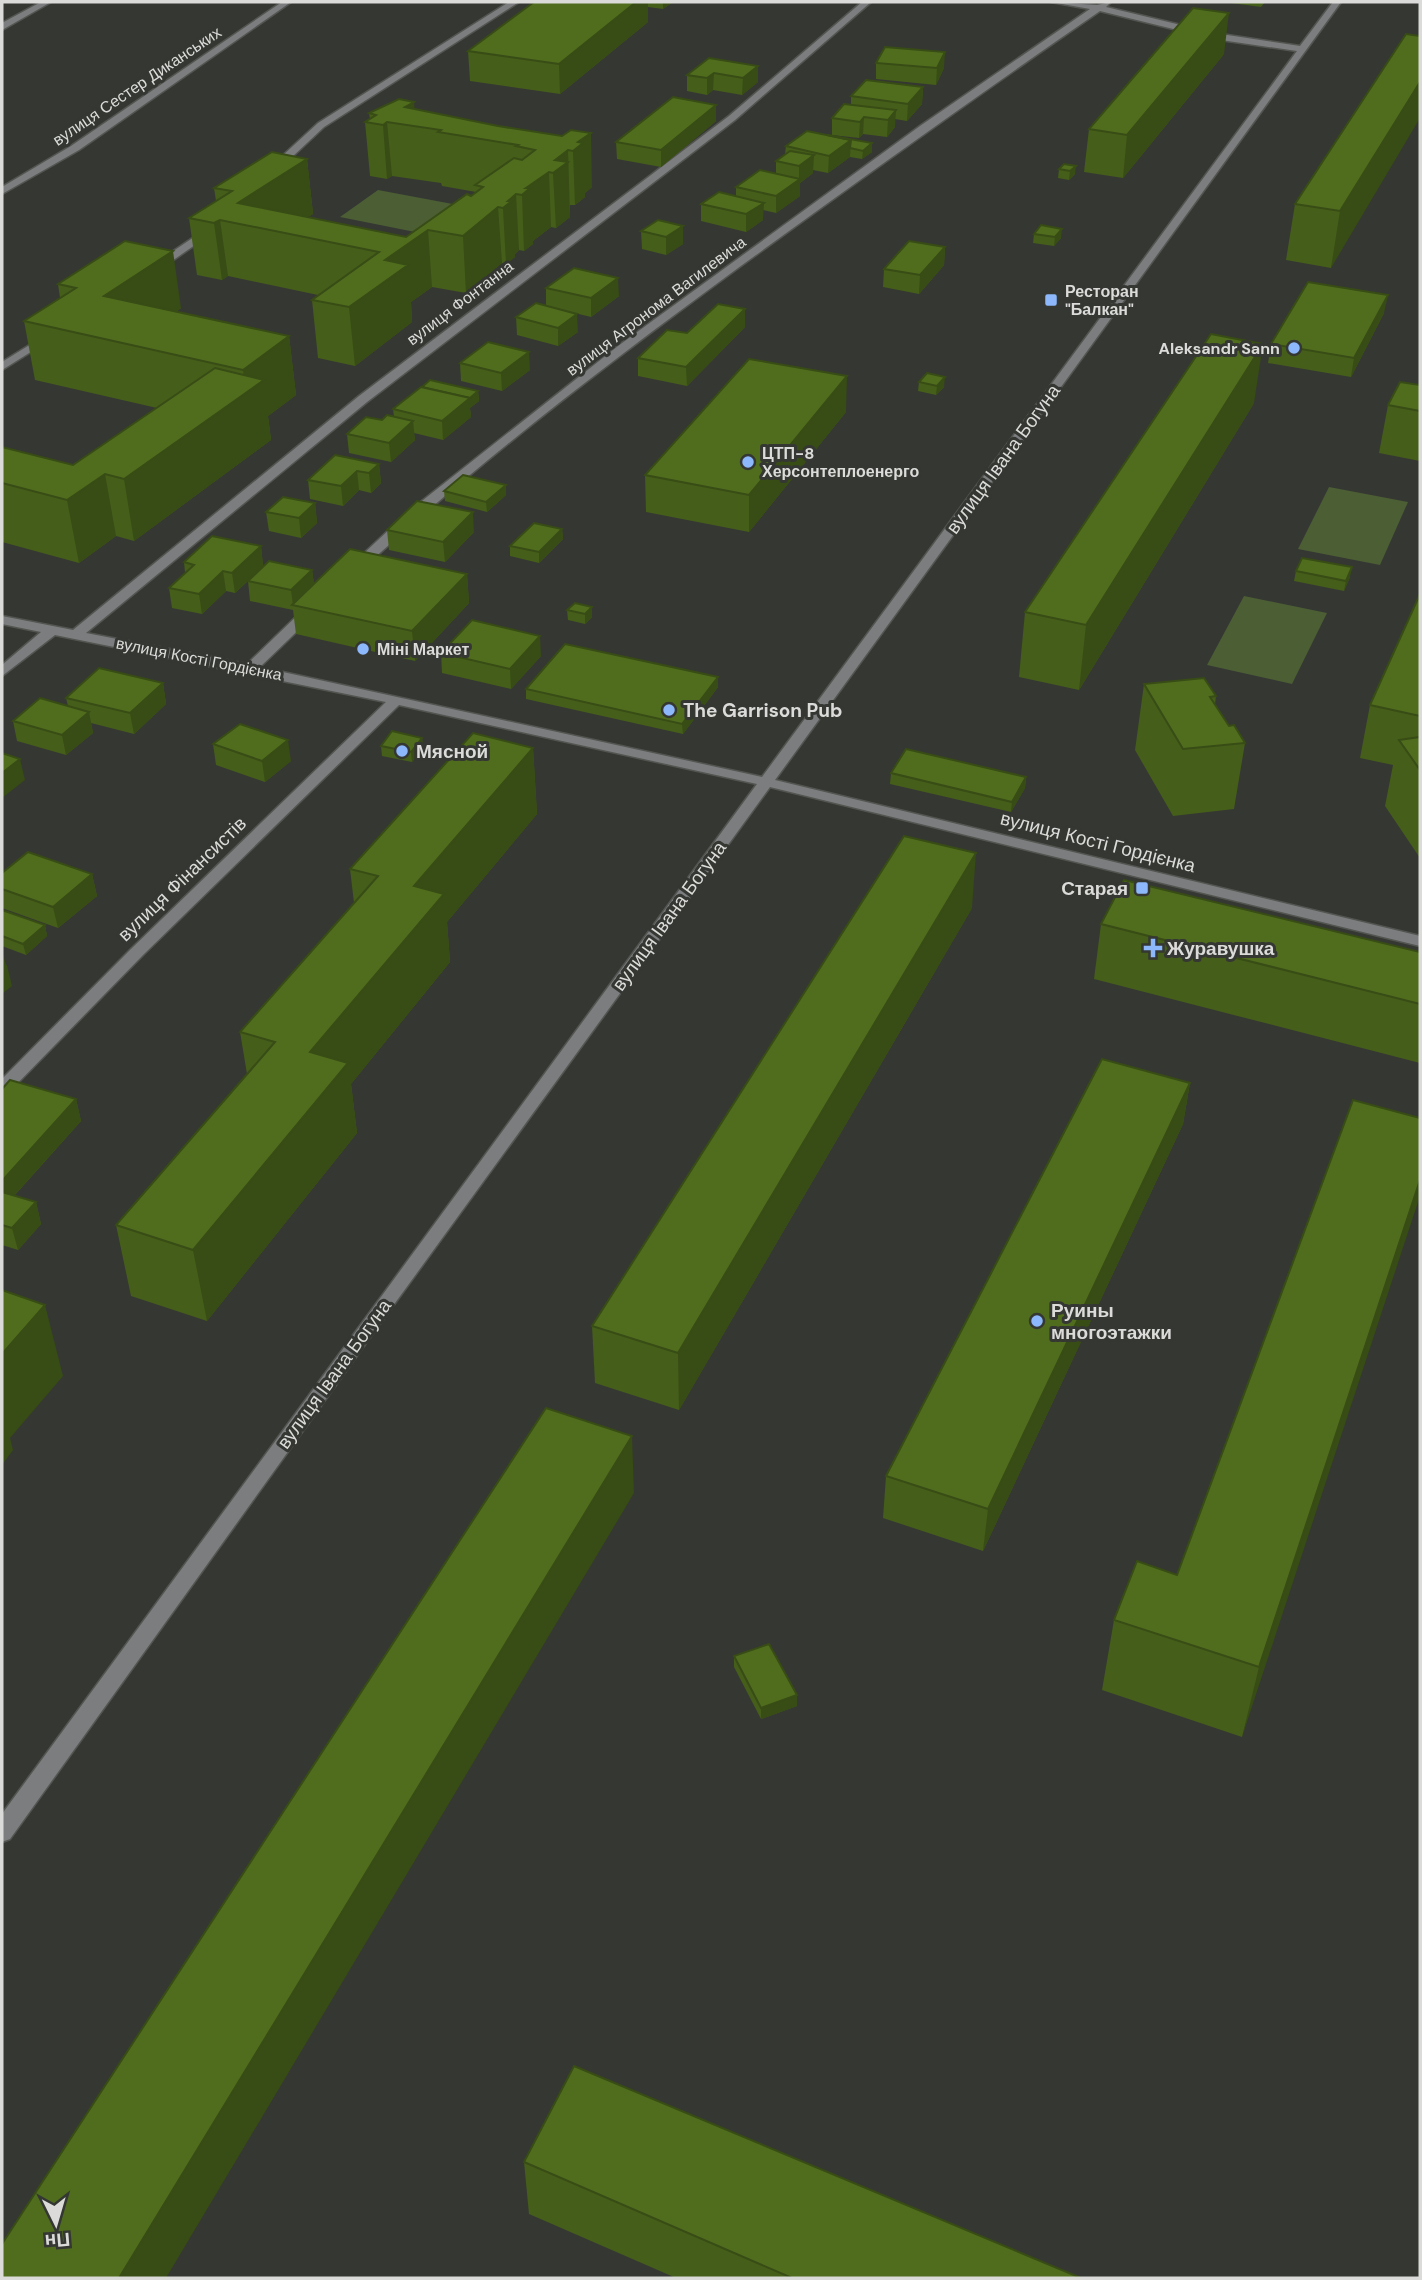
<svg xmlns="http://www.w3.org/2000/svg" width="1422" height="2280" viewBox="0 0 1422 2280" font-family="'DM Sans',sans-serif">
  <style>
    .green { fill: #4c5e34 }
    .lines { fill: none; stroke-linecap: round; stroke-linejoin: round }
    .minor-casing { stroke: #535551; stroke-width: 3 }
    .minor { fill: #7c7d7f; fill-rule: evenodd }
    .wall { fill: #455e1a }
    .shaded-wall { fill: #384c15 }
    .building { fill: #506d1e; stroke: #384c15; stroke-width: 2 }
    .poi-dot { fill: #8db9fc; stroke: #353733; stroke-width: 2.5 }
    .labels { text-anchor: middle; dominant-baseline: central; stroke-width: 6; stroke-linejoin: round; paint-order: stroke }
    .far-street-label { font-size: 16px; fill: #dbdcd9; stroke: #353733 }
    .far-poi-label { font-size: 16px; font-weight: bold; fill: #dbdcd9; stroke: #353733; text-anchor: start }
    .street-label { font-size: 19px; fill: #dbdcd9; stroke: #353733 }
    .poi-label { font-size: 19px; font-weight: bold; fill: #dbdcd9; stroke: #353733; text-anchor: start }
  </style>
  <rect width="100%" height="100%" fill="#353733"/>
  <g class="green">
    <polygon points="378,190 458,205 420,233 340,217"/>
    <polygon points="1329,487 1408,502 1380,565 1298,549"/>
    <polygon points="1244,596 1327,613 1292,684 1207,665"/>
  </g>
  <g class="lines">
    <defs>
      <g id="minor">
        <polygon points="41,2 51,2 2,30 2,23"/>
        <polygon points="282,2 291,2 79,150 2,194 2,187 71,146"/>
        <polygon points="509,2 519,2 324,127 291,158 298,172 294,176 286,176 288,171 281,157 318,123"/>
        <path d="M862,2H871L735,120L367,402L86,633L247,664L305,608L310,607L317,611L315,614L260,667L762,777L1297,51L1214,39L1100,11C978,95 858,181 738,268C607,364 477,463 358,573L353,574L346,570L408,512L618,346L920,126L1090,9L1051,2L1097,5L1111,2L1106,7L1214,33L1300,46L1333,2H1341L775,780L1420,936V946L770,787L366,1343L10,1839L2,1842V1814L757,784L399,705L143,955L8,1093L2,1095V1079L131,949L386,702L55,635L2,676V665L41,632L2,624V616L73,630L359,396L729,116Z"/>
        <polygon points="206,229 215,231 159,270 151,270 151,266"/>
        <polygon points="49,333 55,336 53,338 2,370 2,362"/>
      </g>
    </defs>
    <use href="#minor" class="minor-casing"/>
    <use href="#minor" class="minor"/>
  </g>
  <g class="wall">
    <polygon points="534,2 673,2 663,9 648,7 648,22 560,94 470,81 468,51"/>
    <polygon points="1224,2 1265,2 1261,7"/>
    <polygon points="1406,34 1331,268 1286,260 1295,204"/>
    <polygon points="1224,54 1123,178 1084,172 1089,129"/>
    <polygon points="709,58 758,82 742,95 713,90 707,95 687,91 687,75"/>
    <polygon points="876,63 944,68 936,85 876,79"/>
    <polygon points="923,87 922,104 907,121 895,119 895,127 887,137 863,134 859,138 832,135 832,118 851,105 851,96"/>
    <polygon points="414,102 414,109 498,126 562,136 571,130 592,187 585,193 585,197 575,205 570,205 570,217 556,228 551,227 533,241 533,244 524,251 519,250 515,254 515,257 506,264 502,263 466,293 432,287 411,302 412,322 355,366 318,358 312,300 318,295 228,276 222,280 197,275 189,218 216,201 214,188 307,159 313,214 308,217 406,237 476,192 442,186 441,183 392,176 387,179 370,176 365,122 370,119 369,113"/>
    <polygon points="716,105 716,121 661,167 617,159 616,142"/>
    <polygon points="872,143 872,152 862,159 850,157 828,173 813,170 813,173 800,183 800,196 776,213 763,210 763,220 746,232 701,221 701,204 736,196 736,187 776,173 776,161 785,154 786,146"/>
    <polygon points="1064,164 1075,174 1069,180 1058,178 1059,169"/>
    <polygon points="683,226 683,244 666,255 642,249 641,231"/>
    <polygon points="1034,234 1061,238 1054,246 1033,243"/>
    <polygon points="945,247 944,265 919,294 883,287 884,269"/>
    <polygon points="58,284 181,308 176,312 289,336 296,395 268,416 271,440 134,541 116,536 79,563 2,542 2,447 73,465 157,408 35,380 24,321 60,298"/>
    <polygon points="546,288 619,296 591,317 546,306"/>
    <polygon points="1384,313 1351,377 1268,363 1271,344"/>
    <polygon points="516,317 578,332 558,346 517,335"/>
    <polygon points="745,327 687,386 638,376 638,358 687,333"/>
    <polygon points="460,363 530,370 502,391 461,381"/>
    <polygon points="919,382 944,387 936,395 918,391"/>
    <polygon points="1420,385 1420,461 1379,453 1388,405"/>
    <polygon points="478,391 479,401 470,408 471,417 443,440 414,433 415,440 391,462 349,453 347,434 382,420 394,417 393,409"/>
    <polygon points="1254,403 1079,690 1019,677 1025,612"/>
    <polygon points="846,412 749,532 646,512 645,475"/>
    <polygon points="379,464 381,483 371,493 359,490 343,506 310,499 308,480"/>
    <polygon points="506,485 506,495 487,512 445,501 444,491"/>
    <polygon points="315,503 317,523 301,538 269,531 266,512"/>
    <polygon points="562,529 563,539 539,563 510,556 510,546"/>
    <polygon points="387,530 474,532 445,562 389,550"/>
    <polygon points="261,546 263,566 312,570 314,584 467,574 469,603 415,661 296,634 293,610 250,601 248,581 235,593 226,591 202,614 172,608 169,588 185,573 184,562"/>
    <polygon points="1296,571 1350,577 1344,591 1294,581"/>
    <polygon points="1420,594 1420,858 1385,806 1393,765 1360,758 1370,705"/>
    <polygon points="592,607 592,617 585,624 568,620 567,610"/>
    <polygon points="441,653 541,656 511,689 442,673"/>
    <polygon points="163,683 166,704 134,734 91,723 93,733 66,755 17,741 13,721 68,706 66,698"/>
    <polygon points="1144,684 1216,696 1215,704 1229,726 1245,743 1234,809 1173,816 1135,750"/>
    <polygon points="718,687 683,734 526,699 526,689"/>
    <polygon points="422,738 423,748 412,762 382,756 381,746"/>
    <polygon points="213,744 291,761 265,782 216,765"/>
    <polygon points="533,748 537,814 447,922 450,962 351,1084 357,1133 207,1321 131,1296 116,1225 247,1074 240,1032 354,903 350,869"/>
    <polygon points="891,773 1026,777 1025,788 1011,812 890,784"/>
    <polygon points="2,873 92,874 97,896 58,928 2,908"/>
    <polygon points="972,908 679,1410 595,1383 592,1326"/>
    <polygon points="2,910 45,925 47,936 26,955 2,946"/>
    <polygon points="1101,924 1420,952 1420,1063 1094,979"/>
    <polygon points="1190,1083 1183,1124 983,1551 883,1518 886,1476"/>
    <polygon points="2,1089 76,1099 81,1121 14,1196 36,1202 41,1224 18,1250 2,1245"/>
    <polygon points="1420,1118 1242,1737 1102,1690 1114,1620 1177,1575"/>
    <polygon points="734,1656 797,1706 761,1719 734,1667"/>
    <polygon points="524,2162 1081,2278 676,2278 529,2214"/>
  </g>
  <g class="shaded-wall">
    <polygon points="636,2 648,2 648,22 560,94 559,64"/>
    <polygon points="663,2 673,2 663,9"/>
    <polygon points="1229,13 1224,54 1123,178 1127,135"/>
    <polygon points="945,52 944,68 936,85 937,68"/>
    <polygon points="758,66 758,82 742,95 743,78"/>
    <polygon points="714,73 713,90 707,95 707,78"/>
    <polygon points="1420,82 1420,118 1331,268 1340,211"/>
    <polygon points="923,87 922,104 907,121 908,104"/>
    <polygon points="414,102 416,126 405,107"/>
    <polygon points="716,105 716,121 661,167 661,150"/>
    <polygon points="896,110 895,127 887,137 888,120"/>
    <polygon points="864,117 863,134 859,138 860,122"/>
    <polygon points="387,122 392,176 387,179 383,125"/>
    <polygon points="591,133 592,187 585,193 585,197 575,205 573,151 578,142"/>
    <polygon points="851,140 850,157 828,173 829,156"/>
    <polygon points="872,143 872,152 862,159 863,151"/>
    <polygon points="568,150 570,217 556,228 553,173 555,160"/>
    <polygon points="814,155 813,173 800,183 800,196 776,213 776,196 799,179 799,166"/>
    <polygon points="307,159 313,214 284,233 238,203"/>
    <polygon points="1076,166 1075,174 1069,180 1070,171"/>
    <polygon points="549,172 551,227 533,241 533,244 524,251 522,195 526,188"/>
    <polygon points="516,194 519,250 515,254 515,257 506,264 503,208 508,201"/>
    <polygon points="764,203 763,220 746,232 746,214"/>
    <polygon points="498,207 502,263 466,293 463,236"/>
    <polygon points="220,220 228,276 222,280 214,223"/>
    <polygon points="683,226 683,244 666,255 666,237"/>
    <polygon points="1062,229 1061,238 1054,246 1055,237"/>
    <polygon points="428,230 432,287 411,302 412,322 355,366 349,307 385,260"/>
    <polygon points="945,247 944,265 919,294 920,275"/>
    <polygon points="173,251 181,308 129,344 104,296"/>
    <polygon points="618,278 619,296 591,317 591,298"/>
    <polygon points="1388,295 1384,313 1351,377 1354,358"/>
    <polygon points="745,309 745,327 687,386 686,367"/>
    <polygon points="577,314 578,332 558,346 558,328"/>
    <polygon points="289,336 296,395 268,416 271,440 134,541 124,479 246,392 243,370"/>
    <polygon points="1263,344 1254,403 1079,690 1086,625"/>
    <polygon points="529,352 530,370 502,391 501,373"/>
    <polygon points="847,376 846,412 749,532 749,495"/>
    <polygon points="945,377 944,387 936,395 937,386"/>
    <polygon points="478,391 479,401 470,408 471,417 443,440 442,421"/>
    <polygon points="413,421 415,440 391,462 389,443"/>
    <polygon points="379,464 381,483 371,493 369,473"/>
    <polygon points="357,471 359,490 343,506 341,486"/>
    <polygon points="105,474 116,536 79,563 67,500"/>
    <polygon points="506,485 506,495 487,512 486,502"/>
    <polygon points="315,503 317,523 301,538 299,518"/>
    <polygon points="473,512 474,532 445,562 443,542"/>
    <polygon points="562,529 563,539 539,563 539,552"/>
    <polygon points="261,546 263,566 235,593 232,573"/>
    <polygon points="1352,567 1350,577 1344,591 1346,581"/>
    <polygon points="312,570 315,590 293,605 291,590"/>
    <polygon points="223,571 226,591 202,614 199,594"/>
    <polygon points="467,574 469,603 415,661 412,631"/>
    <polygon points="592,607 592,617 585,624 585,614"/>
    <polygon points="540,636 541,656 511,689 510,669"/>
    <polygon points="718,677 718,687 683,734 682,724"/>
    <polygon points="163,683 166,704 134,734 130,713"/>
    <polygon points="89,712 93,733 66,755 62,735"/>
    <polygon points="422,738 423,748 412,762 411,752"/>
    <polygon points="288,740 291,761 265,782 262,761"/>
    <polygon points="533,748 537,814 447,922 450,962 351,1084 357,1133 207,1321 193,1250 310,1052 414,886"/>
    <polygon points="20,759 25,780 2,798 2,773"/>
    <polygon points="1026,777 1025,788 1011,812 1012,802"/>
    <polygon points="976,853 972,908 679,1410 678,1353"/>
    <polygon points="92,874 97,896 58,928 53,907"/>
    <polygon points="45,925 47,936 26,955 23,944"/>
    <polygon points="2,951 6,965 7,965 12,986 2,994"/>
    <polygon points="1190,1083 1183,1124 983,1551 988,1509"/>
    <polygon points="76,1099 81,1121 2,1209 2,1181"/>
    <polygon points="1420,1180 1420,1196 1242,1737 1259,1667"/>
    <polygon points="36,1202 41,1224 18,1250 12,1228"/>
    <polygon points="45,1305 63,1376 10,1438 13,1450 2,1465 2,1354"/>
    <polygon points="632,1436 634,1493 166,2278 119,2278"/>
    <polygon points="797,1695 797,1706 761,1719 761,1708"/>
  </g>
  <g class="building">
    <polygon points="534,2 636,2 559,64 468,51"/>
    <polygon points="1193,8 1229,13 1127,135 1089,129"/>
    <polygon points="1406,34 1420,36 1420,82 1340,211 1295,204"/>
    <polygon points="885,47 945,52 937,68 876,63"/>
    <polygon points="709,58 758,66 743,78 714,73 707,78 687,75"/>
    <polygon points="866,80 923,87 908,104 851,96"/>
    <polygon points="673,97 716,105 661,150 616,142"/>
    <polygon points="399,99 414,102 405,107 498,126 562,136 571,130 591,133 578,142 583,143 573,151 568,150 555,160 568,162 553,173 549,172 526,188 530,188 522,195 516,194 508,201 512,201 503,208 498,207 463,236 428,230 385,260 408,265 349,307 312,300 379,252 220,220 214,223 189,218 232,191 214,188 272,152 307,159 238,203 406,237 467,194 471,196 483,187 475,185 514,158 522,160 535,150 516,146 518,145 438,132 441,130 387,122 383,125 365,122 376,115 369,113"/>
    <polygon points="844,104 896,110 888,120 864,117 860,122 832,118"/>
    <polygon points="807,131 851,140 829,156 786,146"/>
    <polygon points="827,135 828,135 872,143 863,151 850,148 851,140"/>
    <polygon points="790,151 814,155 799,166 776,161"/>
    <polygon points="1064,164 1076,166 1070,171 1059,169"/>
    <polygon points="760,170 800,179 776,196 736,187"/>
    <polygon points="719,192 764,203 746,214 701,204"/>
    <polygon points="658,220 683,226 666,237 641,231"/>
    <polygon points="1041,225 1062,229 1055,237 1034,234"/>
    <polygon points="125,241 173,251 104,296 289,336 243,370 24,321 76,288 58,284"/>
    <polygon points="909,241 945,247 920,275 884,269"/>
    <polygon points="574,268 618,278 591,298 546,288"/>
    <polygon points="1308,282 1388,295 1354,358 1271,344"/>
    <polygon points="536,303 577,314 558,328 516,317"/>
    <polygon points="718,304 745,309 686,367 638,358 667,330 687,333"/>
    <polygon points="1211,334 1263,344 1086,625 1025,612"/>
    <polygon points="488,342 529,352 501,373 460,363"/>
    <polygon points="749,359 847,376 749,495 645,475"/>
    <polygon points="215,368 264,380 124,479 105,474 67,500 2,483 2,447 73,465"/>
    <polygon points="927,373 945,377 937,386 919,382"/>
    <polygon points="430,380 478,391 470,398 422,387"/>
    <polygon points="1400,382 1420,385 1420,411 1388,405"/>
    <polygon points="421,387 470,398 442,421 393,409"/>
    <polygon points="387,415 413,421 389,443 347,434 366,417 382,420"/>
    <polygon points="335,455 379,464 369,473 357,471 341,486 308,480"/>
    <polygon points="463,475 506,485 486,502 444,491"/>
    <polygon points="283,497 315,503 299,518 266,512"/>
    <polygon points="417,501 473,512 443,542 387,530"/>
    <polygon points="534,523 562,529 539,552 510,546"/>
    <polygon points="212,536 261,546 232,573 223,571 199,594 169,588 194,565 184,562"/>
    <polygon points="350,549 467,574 412,631 292,605"/>
    <polygon points="1302,558 1352,567 1346,581 1296,571"/>
    <polygon points="269,561 312,570 291,590 248,581"/>
    <polygon points="1420,594 1420,716 1370,705"/>
    <polygon points="575,603 592,607 585,614 567,610"/>
    <polygon points="472,620 540,636 510,669 441,653"/>
    <polygon points="565,644 718,677 682,724 526,689"/>
    <polygon points="99,668 163,683 130,713 66,698"/>
    <polygon points="1204,678 1216,696 1210,697 1229,726 1234,725 1245,743 1183,749 1144,684"/>
    <polygon points="40,698 89,712 62,735 13,721"/>
    <polygon points="240,724 288,740 262,761 213,744"/>
    <polygon points="392,731 422,738 411,752 381,746"/>
    <polygon points="473,733 533,748 414,886 444,894 310,1052 348,1063 193,1250 116,1225 275,1042 240,1032 378,876 350,869"/>
    <polygon points="1420,737 1420,770 1399,740"/>
    <polygon points="906,749 1026,777 1012,802 891,773"/>
    <polygon points="2,753 20,759 2,773"/>
    <polygon points="904,836 976,853 678,1353 592,1326"/>
    <polygon points="28,852 92,874 53,907 2,889 2,873"/>
    <polygon points="1124,880 1420,952 1420,1004 1101,924"/>
    <polygon points="2,910 45,925 23,944 2,936"/>
    <polygon points="1102,1059 1190,1083 988,1509 886,1476"/>
    <polygon points="10,1080 76,1099 2,1181 2,1089"/>
    <polygon points="1353,1100 1420,1118 1420,1180 1259,1667 1114,1620 1137,1561 1177,1575"/>
    <polygon points="2,1192 36,1202 12,1228 2,1225"/>
    <polygon points="2,1290 45,1305 2,1354"/>
    <polygon points="546,1408 632,1436 119,2278 2,2278 2,2244"/>
    <polygon points="769,1644 797,1695 761,1708 734,1656"/>
    <polygon points="574,2066 1081,2278 792,2278 524,2162"/>
  </g>
  <g class="poi-dot">
    <rect x="1044" y="293" width="14" height="14" rx="3.5"/>
    <circle cx="1294" cy="348" r="7"/>
    <circle cx="748" cy="462" r="7"/>
    <circle cx="363" cy="649" r="7"/>
    <circle cx="669" cy="710" r="7"/>
    <circle cx="402" cy="751" r="7"/>
    <rect x="1135" y="881" width="14" height="14" rx="3.5"/>
    <path d="M1149.5 937.5h7v7h7v7h-7v7h-7v-7h-7v-7h7z"/>
    <circle cx="1037" cy="1321" r="7"/>
  </g>
  <g class="labels">
    <g class="far-street-label">
      <text transform="translate(137 86) rotate(-34)">вулиця Сестер Диканських</text>
      <text transform="translate(460 303) rotate(-37)">вулиця Фонтанна</text>
      <text transform="translate(656 306) rotate(-37)">вулиця Агронома Вагилевича</text>
      <text transform="translate(199 659) rotate(11)">вулиця Кості Гордієнка</text>
    </g>
    <g class="far-poi-label">
      <text x="1065" y="291">Ресторан<tspan x="1065" dy="18">"Балкан"</tspan></text>
      <text x="1280" y="348" text-anchor="end">Aleksandr Sann</text>
      <text x="762" y="453">ЦТП-8<tspan x="762" dy="18">Херсонтеплоенерго</tspan></text>
      <text x="377" y="649">Міні Маркет</text>
    </g>
    <g class="street-label">
      <text transform="translate(1003 459) rotate(-54)">вулиця Івана Богуна</text>
      <text transform="translate(1098 842) rotate(14)">вулиця Кості Гордієнка</text>
      <text transform="translate(182 879) rotate(-44)">вулиця Фінансистів</text>
      <text transform="translate(669 916) rotate(-54)">вулиця Івана Богуна</text>
      <text transform="translate(334 1374) rotate(-54)">вулиця Івана Богуна</text>
    </g>
    <g class="poi-label">
      <text x="683" y="710">The Garrison Pub</text>
      <text x="416" y="751">Мясной</text>
      <text x="1128" y="888" text-anchor="end">Старая</text>
      <text x="1167" y="948">Журавушка</text>
      <text x="1051" y="1310">Руины<tspan x="1051" dy="22">многоэтажки</tspan></text>
    </g>
  </g>
  <rect width="1422" height="2280" fill="none" stroke="#dbdcd9" stroke-width="7"/>
  <g transform="translate(56 2224) rotate(175)" stroke="#353733" stroke-width="5" paint-order="stroke">
  <path d="M0-5L12 26L0 18L-12 26Z" fill="#dbdcd9"/>
  <text y="-10" font-size="19" font-weight="bold" text-anchor="middle" fill="#dbdcd9">Пн</text>
  </g>
</svg>
